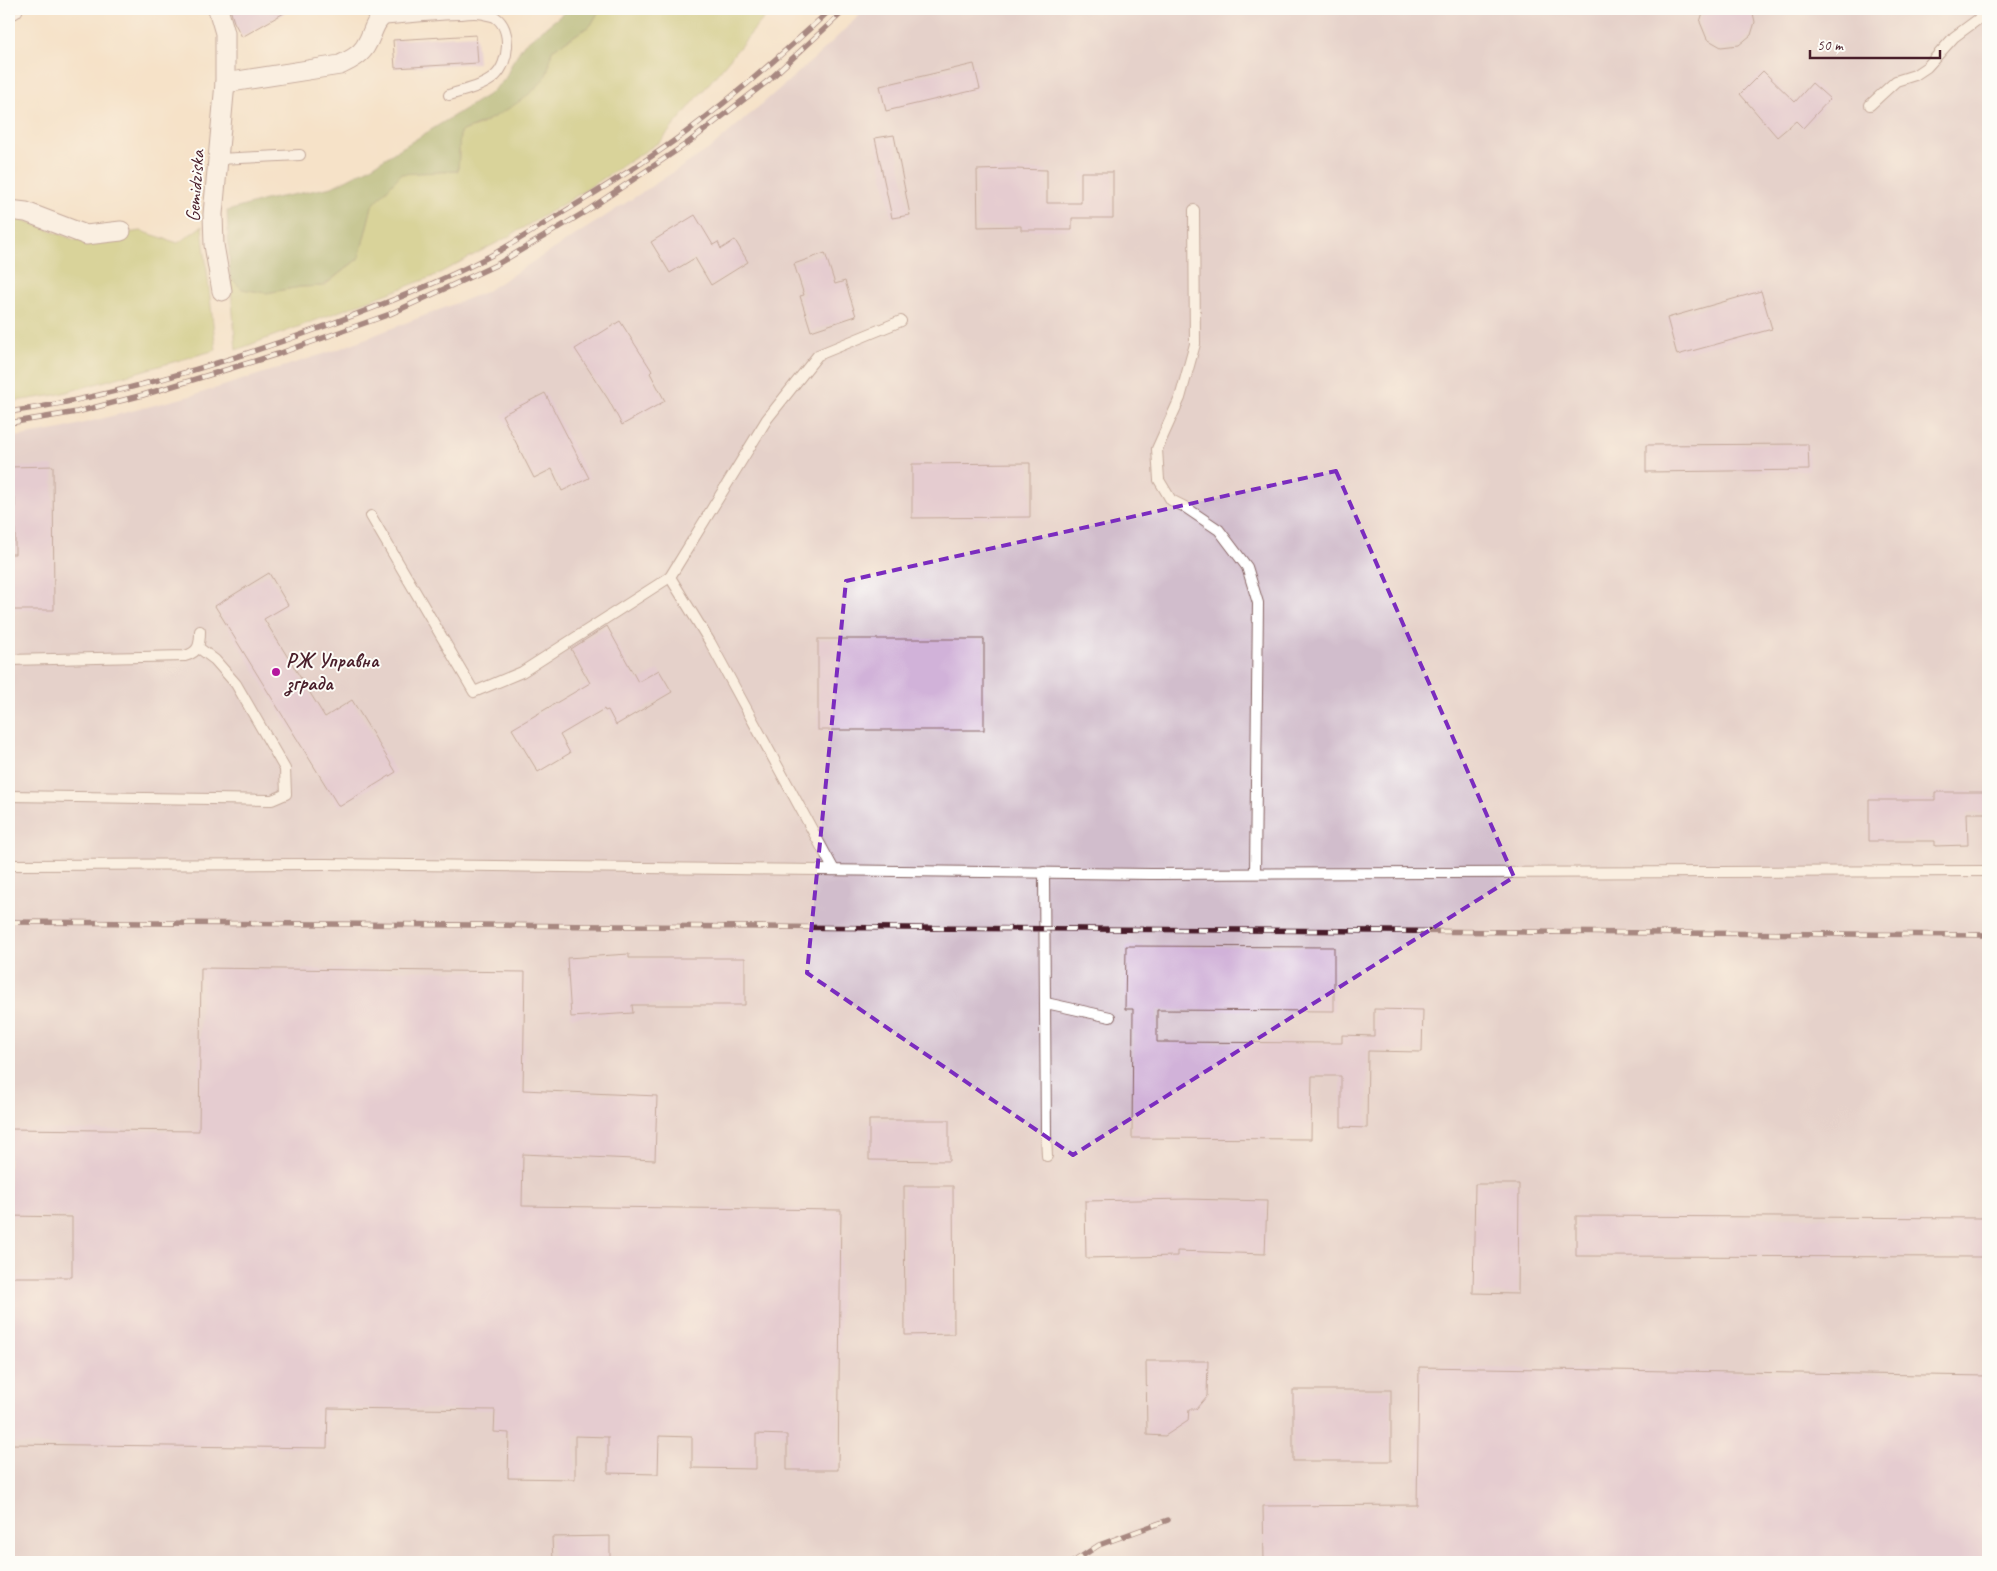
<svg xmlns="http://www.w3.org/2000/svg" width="1997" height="1571" viewBox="0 0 1997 1571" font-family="Caveat,sans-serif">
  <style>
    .industrial { fill: #d1bdcc }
    .green { fill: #b5c163; stroke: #807047 }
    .forest { fill: #90a759; stroke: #6d6342 }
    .building { fill: #d1b2d9 }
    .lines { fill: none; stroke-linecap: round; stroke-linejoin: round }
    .service-casing { stroke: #866362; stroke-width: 12 }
    .minor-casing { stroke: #866362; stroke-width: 21 }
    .service { stroke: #fff; stroke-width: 10 }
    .minor { stroke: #fff; stroke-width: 19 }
    .rail-casing { stroke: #4a1f2b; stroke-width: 5.5 }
    .rail { stroke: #fdfcf7; stroke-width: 4; stroke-dasharray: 11; stroke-linecap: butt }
    .marked { fill: none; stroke: #7b2cbf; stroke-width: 4; stroke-dasharray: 10 6; stroke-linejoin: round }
    .poi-dot { fill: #b5179e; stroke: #fdfcf7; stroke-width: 2 }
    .labels { text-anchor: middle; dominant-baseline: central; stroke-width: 4; stroke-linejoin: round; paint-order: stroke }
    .street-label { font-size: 20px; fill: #4a1f2b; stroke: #fdfcf7 }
    .poi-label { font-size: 20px; font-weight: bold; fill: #4a1f2b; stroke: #fdfcf7; text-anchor: start }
  </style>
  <rect width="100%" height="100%" fill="#fdfcf7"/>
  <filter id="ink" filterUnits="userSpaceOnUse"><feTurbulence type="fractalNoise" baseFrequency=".02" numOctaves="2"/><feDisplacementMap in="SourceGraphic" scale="10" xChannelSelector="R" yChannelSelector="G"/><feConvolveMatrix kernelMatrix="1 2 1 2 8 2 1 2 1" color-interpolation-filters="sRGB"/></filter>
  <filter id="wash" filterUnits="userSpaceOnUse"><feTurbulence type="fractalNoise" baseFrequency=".0096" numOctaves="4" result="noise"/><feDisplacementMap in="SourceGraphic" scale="20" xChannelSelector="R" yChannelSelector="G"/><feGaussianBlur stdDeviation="1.12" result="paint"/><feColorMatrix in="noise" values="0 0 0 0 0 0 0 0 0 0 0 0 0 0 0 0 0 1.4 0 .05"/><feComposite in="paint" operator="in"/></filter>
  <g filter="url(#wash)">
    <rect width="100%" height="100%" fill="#f5e2c8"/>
    <polygon class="industrial" points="866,9 1988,9 1988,1562 9,1562 9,438 61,429 198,394 336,350 485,292 601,219 712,147 815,58"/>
    <g class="green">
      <polygon points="600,9 767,9 769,12 661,141 570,200 506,238 432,277 236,350 230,277 242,289 266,293 300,287 324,286 359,258 372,206 401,173 458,171 460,132 480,125 503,111 545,76 552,50 591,25"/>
      <polygon points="9,217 16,217 75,240 141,231 178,243 202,226 216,350 56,395 9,402"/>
    </g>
    <path class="forest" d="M569,9H600L591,25L552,50C550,58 549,70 545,77C530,100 486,123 460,132L458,171L401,174L372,206L359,258L323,286L300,287L266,293L242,289L230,277L227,211L265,200L332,187L369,168L489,94L505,79L513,61L524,44Z"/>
    <g id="blocks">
      <g class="building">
        <polygon points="230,9 291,9 242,37 234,22"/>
        <polygon points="1704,9 1752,9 1755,22 1751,35 1739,45 1721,47 1707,39 1700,22"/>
        <polygon points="476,35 478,63 395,68 393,40"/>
        <polygon points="974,64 980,89 886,111 880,86"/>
        <polygon points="1763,71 1795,102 1812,83 1830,99 1803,128 1796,121 1777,137 1740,94"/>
        <polygon points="894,135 910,215 892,218 875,138"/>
        <polygon points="1013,169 1047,170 1047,203 1081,203 1081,172 1113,172 1113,218 1072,218 1072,230 1021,230 1021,226 978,227 977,170"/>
        <polygon points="695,215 713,245 718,242 721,249 735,240 748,262 711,285 695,258 670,273 651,242"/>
        <polygon points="825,253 835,284 845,281 856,316 811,331 800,296 804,295 794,264"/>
        <polygon points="1761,291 1772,329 1677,355 1667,318"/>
        <polygon points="620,321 652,371 650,373 665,401 622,425 608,399 575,349"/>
        <polygon points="545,393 589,478 562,491 552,469 534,478 502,415"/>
        <polygon points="1808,444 1809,470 1646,472 1646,445"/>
        <polygon points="1030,463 1030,517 912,518 912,464"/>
        <polygon points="53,466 54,610 9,610 9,554 15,554 15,498 9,498 9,467"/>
        <polygon points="269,573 288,605 264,619 325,717 352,700 396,772 339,807 215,606"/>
        <polygon points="607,626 638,682 659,670 672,692 616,725 608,710 605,711 604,709 560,735 570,753 538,772 512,729 590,683 571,649"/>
        <rect x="818" y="639" width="166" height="91"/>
        <polygon points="1935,792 1988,792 1988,813 1967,813 1968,845 1935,846 1935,841 1869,841 1869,800 1935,800"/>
        <polygon points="1126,946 1334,947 1334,1011 1157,1010 1157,1042 1342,1043 1342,1035 1374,1036 1374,1009 1423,1010 1422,1052 1368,1051 1367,1128 1341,1127 1341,1076 1312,1076 1311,1139 1132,1138 1133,1009 1125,1009"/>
        <polygon points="629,954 629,958 745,958 745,1005 632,1005 633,1013 571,1017 567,958"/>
        <polygon points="201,968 525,972 523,1090 657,1096 655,1160 523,1154 522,1206 841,1210 838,1470 787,1470 787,1435 756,1434 756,1469 692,1468 692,1437 659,1436 658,1474 608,1473 608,1437 575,1436 575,1479 508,1478 509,1433 494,1432 495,1410 328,1408 327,1448 9,1444 9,1277 72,1277 72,1217 9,1216 9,1129 199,1131"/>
        <polygon points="869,1120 949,1120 949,1161 869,1160"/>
        <polygon points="1475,1184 1519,1184 1518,1294 1473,1293"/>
        <polygon points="904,1186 953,1186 954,1334 905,1335"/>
        <polygon points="1187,1199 1267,1201 1265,1254 1177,1251 1177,1256 1086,1258 1085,1201"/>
        <polygon points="1576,1216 1988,1218 1988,1257 1576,1256"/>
        <polygon points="1146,1361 1208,1361 1207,1396 1196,1409 1189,1409 1188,1421 1165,1436 1147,1435"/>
        <polygon points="1419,1367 1988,1376 1988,1562 1264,1562 1263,1506 1417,1505"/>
        <rect x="1293" y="1390" width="98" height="71"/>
        <polygon points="610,1536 610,1562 553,1562 552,1537"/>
      </g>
    </g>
  </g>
  <g filter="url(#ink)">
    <use href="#blocks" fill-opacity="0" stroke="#866362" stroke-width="1"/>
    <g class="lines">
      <defs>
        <g id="service">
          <path d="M380,20C407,18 434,14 461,14C468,13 476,12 484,14C487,15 492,16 495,17C513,29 509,63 495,76C483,87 464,90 449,95"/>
          <polyline points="1870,105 1896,81 1915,75 1927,67 1954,37 1988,12"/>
          <polyline points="219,159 300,155"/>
          <polyline points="1194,210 1195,344 1180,398 1157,449 1159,480 1171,500 1185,507 1219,530 1247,567 1258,603 1255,873"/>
          <polyline points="371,516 474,692 522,672 670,577 767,419 818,355 901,321"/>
          <polyline points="670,577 710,642 834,870"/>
          <path d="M9,660L185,656C199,652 200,645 200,631"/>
          <polyline points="9,796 272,800 286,794 285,769 236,684 215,660 199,648"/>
          <polyline points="9,865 325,864 1151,874 1988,871"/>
          <polyline points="1044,872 1046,1135 1047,1156"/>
          <polyline points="1046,1003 1110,1017"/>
        </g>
        <g id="minor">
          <polyline points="9,9 13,9"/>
          <polyline points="218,9 225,33 225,83 213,214 214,245 222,291"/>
          <path d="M225,83L340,65C350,60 359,56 365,47C376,29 371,23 391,9"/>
          <polyline points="9,210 26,212 86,235 121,231"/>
        </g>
      </defs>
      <use href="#service" class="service-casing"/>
      <use href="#minor" class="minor-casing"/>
      <use href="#service" class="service"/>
      <use href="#minor" class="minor"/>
      <defs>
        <g id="rail">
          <path d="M9,412C118,396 225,363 328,325C384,304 439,283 492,255C512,244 532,231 552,219C597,192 642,164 685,133C736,95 785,52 831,9"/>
          <polyline points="9,423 77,412 143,395 278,354 390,314 496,265 585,212 689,142 769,80 846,9"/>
          <polyline points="9,922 1988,935"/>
          <polyline points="1073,1562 1099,1545 1168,1520"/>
        </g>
      </defs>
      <use href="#rail" class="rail-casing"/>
      <use href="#rail" class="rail"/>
    </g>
  </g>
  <path d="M0 0H1997V1571H0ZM1336,471L1514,877L1073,1155L807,973L846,581Z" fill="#f5e2c8" fill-opacity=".55" fill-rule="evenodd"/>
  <path class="marked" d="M1336,471L1514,877L1073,1155L807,973L846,581Z"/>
  <circle class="poi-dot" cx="276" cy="672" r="5"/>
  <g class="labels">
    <g class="street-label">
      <text transform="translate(195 186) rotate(-86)">Gemidziska</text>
    </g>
    <g class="poi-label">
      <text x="286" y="660">РЖ Управна<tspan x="286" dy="23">зграда</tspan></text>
    </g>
  </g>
  <rect width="1997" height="1571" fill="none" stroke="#fdfcf7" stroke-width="30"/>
  <path d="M1810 50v8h130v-8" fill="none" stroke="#4a1f2b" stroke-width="2.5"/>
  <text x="1817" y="50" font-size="15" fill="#4a1f2b" stroke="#fdfcf7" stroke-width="4" paint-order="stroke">50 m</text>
</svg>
